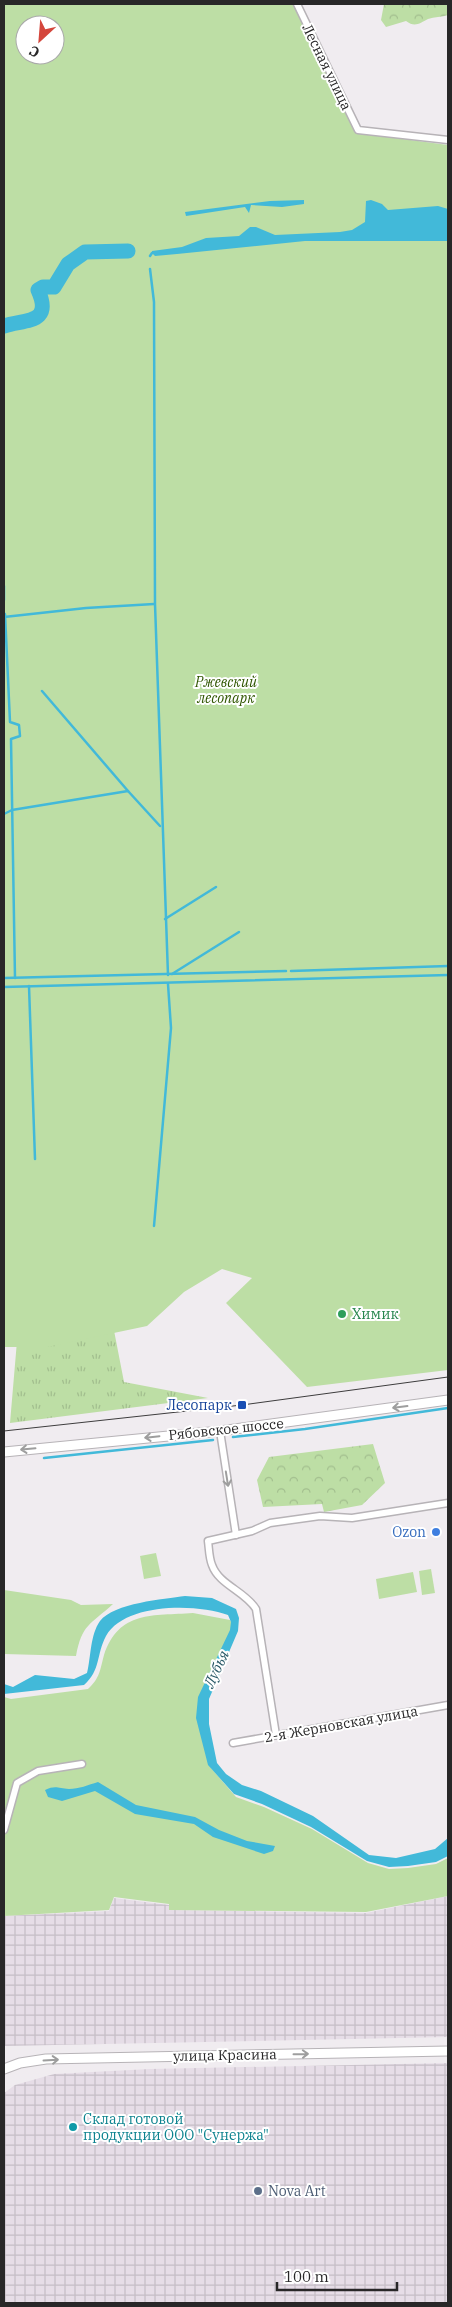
<svg xmlns="http://www.w3.org/2000/svg" width="452" height="2307" viewBox="0 0 452 2307" font-family="'IBM Plex Serif',serif">
  <style>
    .industrial { fill: url(#industrial-grid) }
    .grass { fill: url(#grass-tufts) }
    .forest { fill: url(#forest-crowns) }
    .green { fill: #bddea5; fill-rule: evenodd }
    .water { fill: #42b9d9 }
    .lines { fill: none; stroke-linecap: round; stroke-linejoin: round }
    .stream { stroke: #42b9d9; stroke-width: 2.5 }
    .river { stroke: #42b9d9; stroke-width: 15 }
    .street-casing { stroke: #b7b3b7; stroke-width: 9 }
    .secondary-casing { stroke: #b7b3b7; stroke-width: 11 }
    .street { stroke: #fff; stroke-width: 6 }
    .secondary { stroke: #fff; stroke-width: 9 }
    .tram { stroke: #3e3d3e; stroke-width: 1 }
    .oneway { stroke: #9e9e9e }
    .leisure-dot { fill: #2e9e5b; stroke: #fff; stroke-width: 2 }
    .transit-dot { fill: #1a4fb4; stroke: #fff; stroke-width: 2 }
    .shop-dot { fill: #3f7fe0; stroke: #fff; stroke-width: 2 }
    .culture-dot { fill: #0f9aa8; stroke: #fff; stroke-width: 2 }
    .service-dot { fill: #5c6f8a; stroke: #fff; stroke-width: 2 }
    .labels { text-anchor: middle; dominant-baseline: central; stroke-width: 4; stroke-linejoin: round; paint-order: stroke }
    .street-label { font-size: 14px; fill: #282728; stroke: #fff }
    .park-label { font-size: 14px; font-style: italic; fill: #305600; stroke: #fff }
    .leisure-label { font-size: 14px; fill: #27864d; stroke: #fff; text-anchor: start }
    .transit-label { font-size: 14px; fill: #164399; stroke: #fff; text-anchor: end }
    .shop-label { font-size: 14px; fill: #366cbe; stroke: #fff; text-anchor: end }
    .culture-label { font-size: 14px; fill: #0d838f; stroke: #fff; text-anchor: start }
    .service-label { font-size: 14px; fill: #4e5e75; stroke: #fff; text-anchor: start }
    .water-label { font-size: 15px; font-style: italic; fill: #295967; stroke: #fff }
  </style>
  <defs>
    <pattern id="industrial-grid" width="8" height="8" patternUnits="userSpaceOnUse" patternTransform="scale(1.25)"><rect width="8" height="8" fill="#e6dde7"/><path d="M0 4h8M4 0v8" fill="none" stroke="#c5bec6"/></pattern>
    <pattern id="grass-tufts" width="24" height="20" patternUnits="userSpaceOnUse" patternTransform="scale(1.25)"><rect width="24" height="20" fill="#bddea5"/><path d="M3 7l-1-3M5 7V3M7 7l1-3M15 17l-1-3M17 17v-4M19 17l1-3" fill="none" stroke="#a2be8e"/></pattern>
    <pattern id="forest-crowns" width="20" height="18" patternUnits="userSpaceOnUse" patternTransform="scale(1.25)"><rect width="20" height="18" fill="#bddea5"/><path d="M2 6a3 3 0 1 1 6 0M12 15a3 3 0 1 1 6 0" fill="none" stroke="#a2be8e"/></pattern>
  </defs>
  <rect width="100%" height="100%" fill="#f0ecf0"/>
  <g class="industrial">
    <polygon points="448,1896 448,2037 4,2046 4,1916 109,1911 114,1898 169,1905 169,1910 366,1913"/>
    <polygon points="448,2063 448,2303 4,2303 4,2093 15,2085 54,2074 150,2069"/>
  </g>
  <polygon class="grass" points="111,1315 124,1382 208,1398 10,1423 17,1341"/>
  <g class="forest">
    <path d="M384,4H448V15C442,17 434,17 428,19C420,23 415,28 406,21L386,27L381,20Z"/>
    <polygon points="373,1444 385,1483 362,1505 324,1512 322,1504 263,1507 257,1480 269,1457"/>
  </g>
  <g class="green">
    <path d="M4,4H295L358,133L448,145V1370L307,1387L226,1303L252,1278L222,1269L184,1292L147,1326L47,1347H4ZM25,25H55V55H25Z"/>
    <polygon points="156,1553 161,1576 144,1579 140,1556"/>
    <polygon points="431,1569 435,1593 422,1595 419,1571"/>
    <polygon points="413,1572 417,1592 379,1599 376,1579"/>
    <path d="M4,1590L71,1600L81,1605L113,1604C90,1625 82,1624 76,1656L4,1654Z"/>
    <path d="M193,1613L230,1620L234,1627L201,1701L206,1755L211,1768L236,1797L264,1807L312,1829L368,1863L389,1869L408,1868L436,1864L448,1858V1896L366,1912L169,1910V1904L114,1897L109,1910L4,1916V1697L11,1699L88,1689C100,1678 100,1670 104,1655C119,1610 153,1616 193,1613Z"/>
  </g>
  <g class="water">
    <polygon points="304,200 304,204 282,207 251,205 249,213 245,207 186,216 185,212 270,201"/>
    <polygon points="371,200 382,204 388,210 438,206 448,209 448,241 305,241 177,254 155,256 152,253 152,251 182,247 206,238 239,236 250,227 256,227 275,235 340,232 352,230 365,222 366,201"/>
    <path d="M123,246L127,248L128,254C117,261 91,253 78,257L83,251Z"/>
    <path d="M185,1596L212,1598L236,1609L239,1618L238,1631L209,1699V1724L217,1763L226,1774L242,1785L261,1791L313,1816L369,1855L396,1858L435,1849L448,1838V1856L436,1862L408,1866L389,1867L367,1861L311,1827L262,1804L234,1794L208,1765L196,1718L198,1697L230,1630L231,1622L228,1615C196,1603 124,1603 106,1636C96,1655 101,1670 84,1685L4,1694V1684L13,1687L35,1675L74,1679L87,1673C91,1657 90,1635 100,1621C114,1603 164,1599 185,1596Z"/>
    <path d="M98,1782L136,1805L195,1817L219,1830L247,1841L275,1846L273,1851L264,1854L213,1837L194,1824L135,1814L95,1791L62,1801L48,1797L45,1790C55,1785 58,1788 69,1789C79,1789 88,1785 98,1782Z"/>
  </g>
  <g class="lines">
    <g class="stream">
      <polyline points="150,256 152,253"/>
      <polyline points="150,269 154,302 155,604 168,975"/>
      <polyline points="4,586 4,600"/>
      <polyline points="5,614 10,722 19,725 20,736 11,739 15,978"/>
      <polyline points="4,617 86,608 154,604"/>
      <polyline points="42,691 128,791"/>
      <polyline points="4,814 12,810 128,791 160,826"/>
      <polyline points="165,919 216,887"/>
      <polyline points="291,971 448,966"/>
      <polyline points="172,974 239,932"/>
      <polyline points="4,978 286,971"/>
      <polyline points="29,986 35,1159"/>
      <polyline points="4,987 448,975"/>
      <polyline points="154,1226 171,1028 168,984"/>
      <polyline points="233,1437 305,1429 448,1408"/>
      <polyline points="44,1458 213,1440"/>
    </g>
    <path class="river" d="M4,326C26,319 53,324 38,290L43,287H54L68,264L85,252L128,251"/>
    <defs>
      <g id="street">
        <polyline points="297,4 358,130 448,140"/>
        <polyline points="220,1431 236,1535"/>
        <path d="M276,1735L256,1609C245,1591 219,1585 212,1565C209,1558 209,1548 208,1541L252,1531L270,1523L320,1516L352,1518L448,1503"/>
        <polyline points="233,1743 448,1705"/>
        <polyline points="4,1830 17,1783 38,1771 82,1764"/>
      </g>
      <g id="secondary">
        <polyline points="4,1452 220,1431 448,1400"/>
        <polyline points="4,2069 20,2063 46,2059 448,2051"/>
      </g>
    </defs>
    <use href="#street" class="street-casing"/>
    <use href="#secondary" class="secondary-casing"/>
    <use href="#street" class="street"/>
    <use href="#secondary" class="secondary"/>
    <polyline class="tram" points="4,1431 242,1405 448,1377"/>
  </g>
  <defs><path id="oneway-shaft" d="M-6 0H5M1.5-3L5.5 0L1.5 3" fill="none" stroke-width="1.6" stroke-linecap="round" stroke-linejoin="round" transform="scale(1.25)"/></defs>
  <g class="oneway">
    <use href="#oneway-shaft" transform="translate(400 1407) rotate(173)"/>
    <use href="#oneway-shaft" transform="translate(152 1437) rotate(174)"/>
    <use href="#oneway-shaft" transform="translate(28 1449) rotate(175)"/>
    <use href="#oneway-shaft" transform="translate(227 1479) rotate(81)"/>
    <use href="#oneway-shaft" transform="translate(301 2054) rotate(-1)"/>
    <use href="#oneway-shaft" transform="translate(51 2060) rotate(-3)"/>
  </g>
  <circle class="leisure-dot" cx="342" cy="1314" r="5"/>
  <rect class="transit-dot" x="237" y="1400" width="10" height="10" rx="2.5"/>
  <circle class="shop-dot" cx="436" cy="1532" r="5"/>
  <circle class="culture-dot" cx="73" cy="2127" r="5"/>
  <circle class="service-dot" cx="258" cy="2191" r="5"/>
  <g class="labels">
    <g class="street-label">
      <text transform="translate(327 67) rotate(64)">Лесная улица</text>
      <text transform="translate(226 1429) rotate(-6)">Рябовское шоссе</text>
      <text transform="translate(341 1724) rotate(-10)">2-я Жерновская улица</text>
      <text transform="translate(225 2055) rotate(-1)">улица Красина</text>
    </g>
    <g class="park-label">
      <text x="226" y="682">Ржевский<tspan x="226" dy="16">лесопарк</tspan></text>
    </g>
    <g class="leisure-label">
      <text x="352" y="1314">Химик</text>
    </g>
    <g class="transit-label">
      <text x="232" y="1405">Лесопарк</text>
    </g>
    <g class="shop-label">
      <text x="426" y="1532">Ozon</text>
    </g>
    <g class="culture-label">
      <text x="83" y="2119">Склад готовой<tspan x="83" dy="16">продукции ООО "Сунержа"</tspan></text>
    </g>
    <g class="service-label">
      <text x="268" y="2191">Nova Art</text>
    </g>
    <g class="water-label">
      <text transform="translate(216 1669) rotate(-65)">Лубья</text>
    </g>
  </g>
  <rect width="452" height="2307" fill="none" stroke="#282728" stroke-width="10"/>
  <g transform="translate(40 40) rotate(206)"><circle r="24" fill="#ffffff" stroke="#a9a9a9"/>
  <path d="M0-4L9 19L0 12L-9 19Z" fill="#d4463c"/>
  <text y="-8" font-size="14" font-weight="bold" text-anchor="middle" fill="#282728">С</text>
  </g>
  <path d="M277 2282v8h120v-8" fill="none" stroke="#282728" stroke-width="2.5"/>
  <text x="284" y="2282" font-size="15" fill="#282728" stroke="#ffffff" stroke-width="4" paint-order="stroke">100 m</text>
</svg>
